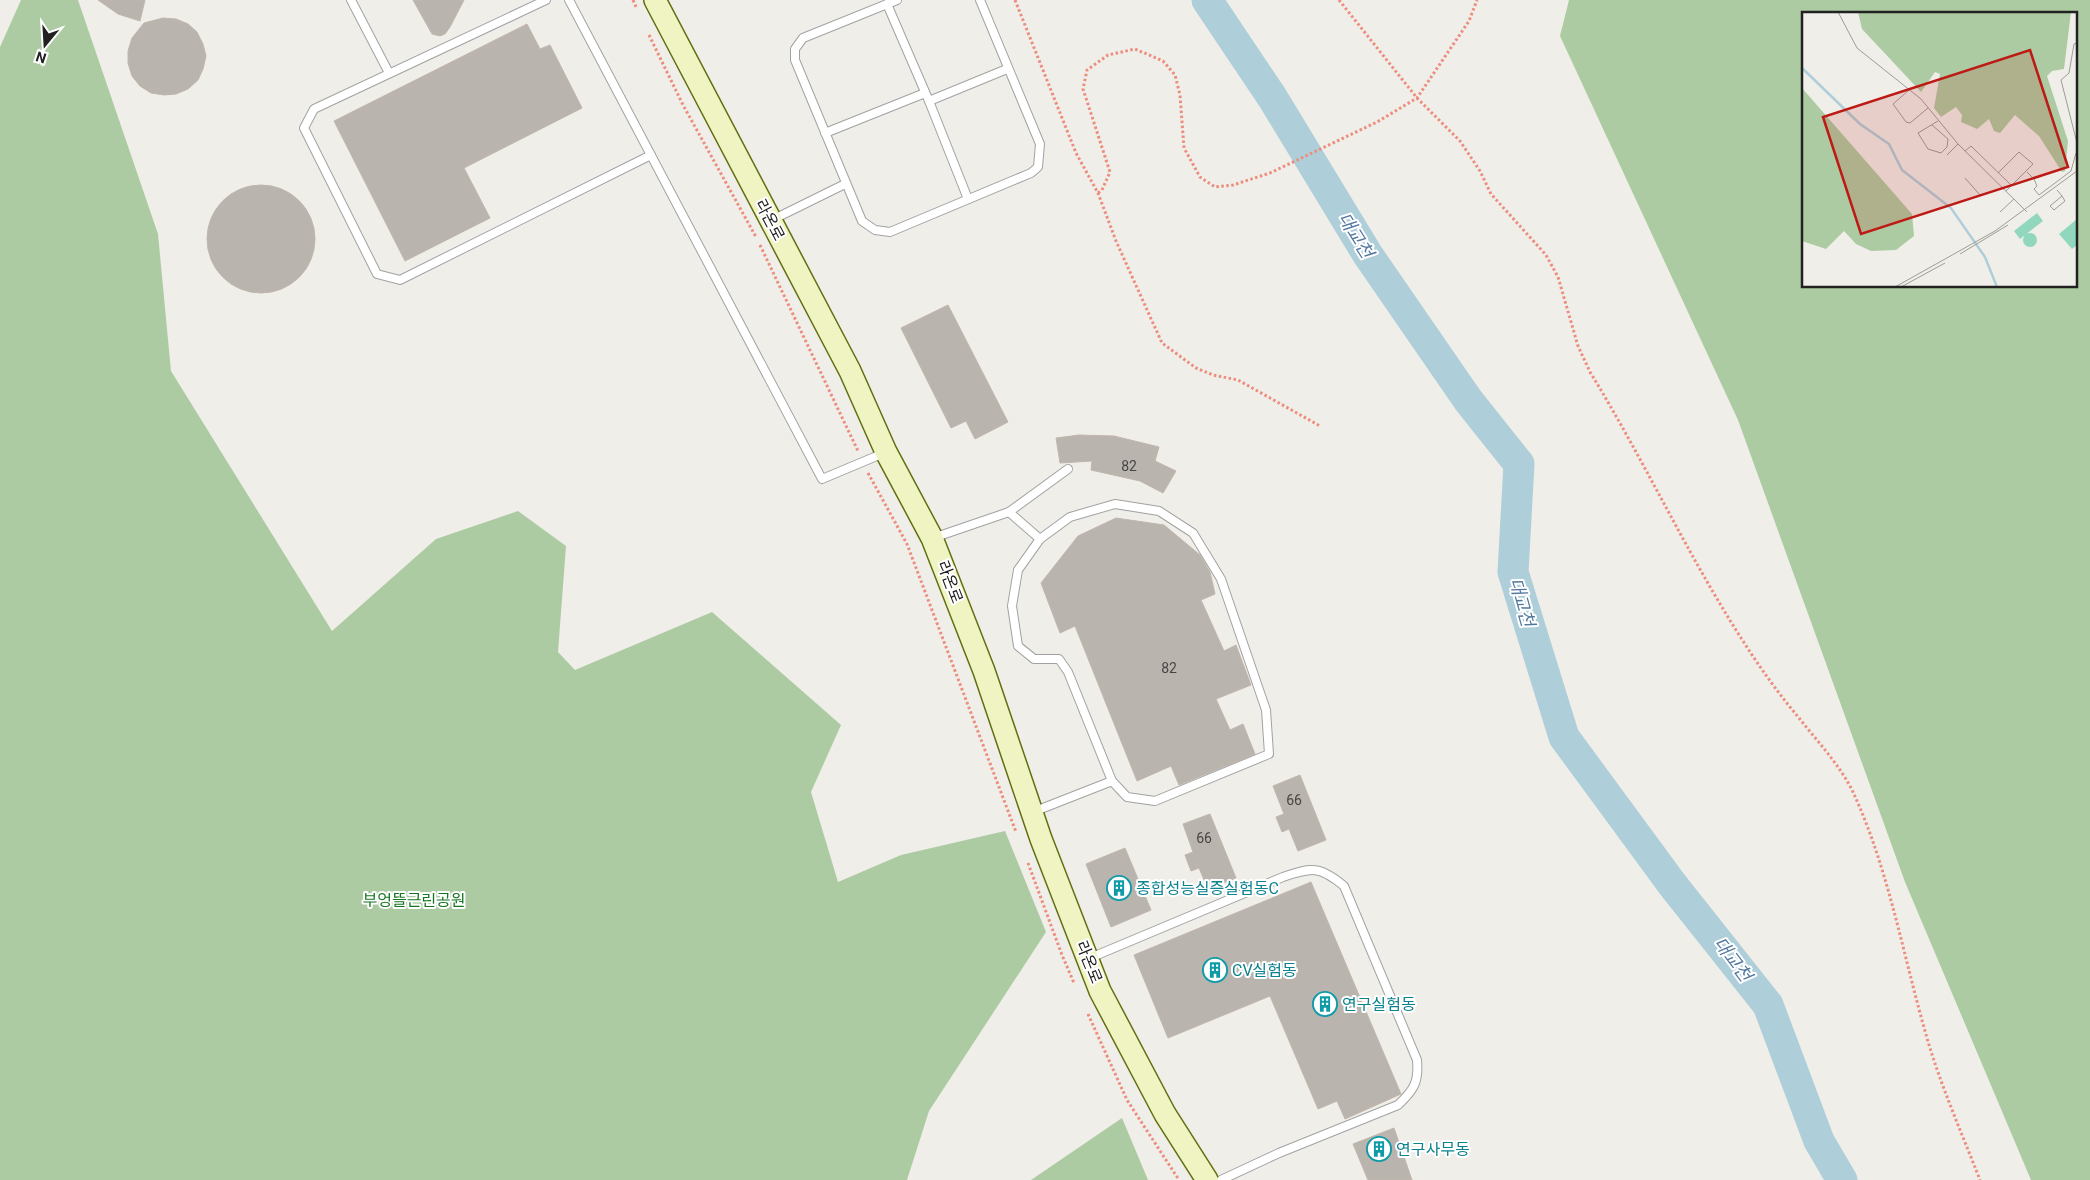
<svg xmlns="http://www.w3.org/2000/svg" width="2090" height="1180" viewBox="0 0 2090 1180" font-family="Roboto,'Noto Sans KR',sans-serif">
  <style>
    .forest { fill: #adcba2; fill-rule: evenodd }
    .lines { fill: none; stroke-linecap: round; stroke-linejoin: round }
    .river { stroke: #aeced9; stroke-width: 31 }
    .building { fill: #bab4af; stroke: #c1b6ac }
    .lane-casing { stroke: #a2a2a2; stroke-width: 10 }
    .secondary-casing { stroke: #626f11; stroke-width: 24 }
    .path { stroke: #ec8d7e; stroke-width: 3; stroke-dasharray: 2.5 2.5; stroke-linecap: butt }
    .lane { stroke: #fff; stroke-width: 8 }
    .secondary { stroke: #f0f4c3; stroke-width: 21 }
    .labels { text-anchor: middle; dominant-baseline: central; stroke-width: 4; stroke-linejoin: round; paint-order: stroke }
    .number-label { font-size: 14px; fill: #474644 }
    .street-label { font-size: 16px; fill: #212121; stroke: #fff }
    .culture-label { font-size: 16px; fill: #0d838f; stroke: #fff; text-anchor: start }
    .park-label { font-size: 16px; fill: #187623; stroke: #fff }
    .water-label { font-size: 18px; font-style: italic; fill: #5378a0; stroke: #fff }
    .inset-river { fill: none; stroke: #aeced9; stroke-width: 2.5 }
    .inset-road { fill: none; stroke: #9d9c99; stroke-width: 1 }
    .view { fill: #bd1a15; fill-opacity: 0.15; stroke: #bd1a15; stroke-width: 2.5 }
    .inset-edge { fill: none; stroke: #212121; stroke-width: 2.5 }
  </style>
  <rect width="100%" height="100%" fill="#f0eee9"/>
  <g class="forest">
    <polygon points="21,0 78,0 158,234 171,371 332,631 436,539 518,511 566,546 558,652 575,670 712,612 841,725 811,792 838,882 901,855 1005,831 1046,932 929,1111 907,1180 0,1180 0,47"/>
    <path d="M1569,0H2090V1180H2031L1905,882L1738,420L1560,36ZM1804,14H2076V286H1804Z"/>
    <polygon points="1122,1118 1148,1180 1031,1180"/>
  </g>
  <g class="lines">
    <polyline class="river" points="1207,0 1272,97 1368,255 1468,400 1519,464 1513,572 1564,737 1672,884 1768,1005 1819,1141 1842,1180"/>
  </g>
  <g class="building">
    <polygon points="98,0 145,0 140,21 118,14"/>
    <polygon points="413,0 464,0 450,27 445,34 440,36 432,34"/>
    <polygon points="163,18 176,19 188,24 197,32 203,44 206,56 203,69 198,80 188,89 176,94 164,95 151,93 140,86 132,76 128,63 128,51 132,38 144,23"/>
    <polygon points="527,24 540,49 550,45 582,108 464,168 490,218 405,261 334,121"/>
    <circle cx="261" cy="239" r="54"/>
    <polygon points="948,305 1008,422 975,439 966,421 951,428 901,328"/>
    <polygon points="1079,435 1114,436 1159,447 1155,461 1176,471 1163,493 1140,481 1091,470 1092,461 1060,463 1056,438"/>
    <polygon points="1116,518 1164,525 1200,555 1210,572 1215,594 1201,600 1224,651 1236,645 1251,685 1216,699 1230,730 1243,724 1255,754 1179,785 1171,766 1137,781 1075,626 1060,633 1041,583 1078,536"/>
    <polygon points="1300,775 1326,840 1298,851 1289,829 1282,832 1276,817 1284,814 1273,786"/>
    <polygon points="1210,814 1236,878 1208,889 1199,868 1191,871 1185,855 1193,852 1183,824"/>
    <polygon points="1125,848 1151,910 1111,927 1086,864"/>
    <polygon points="1311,882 1401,1094 1345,1119 1337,1101 1318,1109 1270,996 1168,1038 1134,955"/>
    <polygon points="1394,1128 1412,1180 1368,1180 1353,1144"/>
  </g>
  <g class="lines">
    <defs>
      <g id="lane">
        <polyline points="351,0 389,73"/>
        <polyline points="546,0 314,109 304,128 377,274 400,280 651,155"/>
        <polyline points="569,0 822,479 884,453"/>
        <polyline points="897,0 803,38 795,49 795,60 862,221 875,230 890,232 1031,173 1038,167 1040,144 980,0"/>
        <polyline points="887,4 929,101 968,199"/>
        <polyline points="929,101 1007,69"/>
        <polyline points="825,133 925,93"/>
        <polyline points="772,220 845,184"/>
        <polyline points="1009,512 1040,539"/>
        <polyline points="933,538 1009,512 1068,469"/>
        <polyline points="1033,812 1112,781 1127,797 1155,801 1269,754 1266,710 1221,579 1193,533 1159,511 1115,504 1070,517 1040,539 1018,570 1012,606 1018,646 1034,659 1059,659 1068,672 1112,781"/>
        <path d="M1090,958L1283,877C1312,867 1320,866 1344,886L1417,1060C1419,1082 1414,1090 1398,1105L1279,1153L1221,1180"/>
      </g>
      <polyline id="secondary" points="655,0 850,371 886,452 932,538 984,671 1041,839 1100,991 1165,1114 1207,1180"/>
    </defs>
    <use href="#lane" class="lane-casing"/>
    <use href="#secondary" class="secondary-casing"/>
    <g class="path">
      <polyline points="633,0 636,7"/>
      <polyline points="1015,0 1076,153 1098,193 1116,241 1162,343 1196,368 1213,375 1238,380 1320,426"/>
      <path d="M1339,0L1417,98L1460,141L1480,171L1491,194L1546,255L1558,277L1578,346L1590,372C1644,460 1687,554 1743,641C1760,668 1779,694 1799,718C1817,741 1840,765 1853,792C1888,868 1902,950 1925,1031C1939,1082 1961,1131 1980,1180"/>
      <polyline points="649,35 683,105 756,237"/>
      <polyline points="1098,193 1102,190 1110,172 1083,89 1087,70 1108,55 1135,49 1163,61 1175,75 1180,95 1184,148 1200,177 1215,187 1233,185 1270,173 1377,122 1417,98 1469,21 1477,0"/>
      <polyline points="760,245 858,451"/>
      <polyline points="868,473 907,544 1016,832"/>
      <polyline points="1028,863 1062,955 1074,983"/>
      <polyline points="1088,1014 1127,1100 1179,1180"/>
    </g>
    <use href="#lane" class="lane"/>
    <use href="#secondary" class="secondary"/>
  </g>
  <defs>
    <symbol id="building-ring" viewBox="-11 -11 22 22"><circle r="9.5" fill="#fff" stroke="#0f9aa8" stroke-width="1.5"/><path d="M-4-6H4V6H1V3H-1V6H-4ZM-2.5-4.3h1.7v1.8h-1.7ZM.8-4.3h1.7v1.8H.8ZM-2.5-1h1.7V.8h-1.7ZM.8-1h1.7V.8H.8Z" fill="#0f9aa8"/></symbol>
  </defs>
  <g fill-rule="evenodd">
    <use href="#building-ring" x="1105" y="874" width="28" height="28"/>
    <use href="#building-ring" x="1201" y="956" width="28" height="28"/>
    <use href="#building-ring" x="1311" y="990" width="28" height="28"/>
    <use href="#building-ring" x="1365" y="1135" width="28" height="28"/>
  </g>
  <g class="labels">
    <g class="number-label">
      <text x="1129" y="466">82</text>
      <text x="1169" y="668">82</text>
      <text x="1294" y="800">66</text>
      <text x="1204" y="838">66</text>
    </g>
    <g class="street-label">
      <text transform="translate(770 220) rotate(62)">라온로</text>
      <text transform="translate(950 582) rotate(69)">라온로</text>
      <text transform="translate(1089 962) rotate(68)">라온로</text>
    </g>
    <g class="culture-label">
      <text x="1136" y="888">종합성능실증실험동C</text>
      <text x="1232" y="970">CV실험동</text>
      <text x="1342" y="1004">연구실험동</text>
      <text x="1396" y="1149">연구사무동</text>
    </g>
    <g class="park-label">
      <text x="414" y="900">부엉뜰근린공원</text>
    </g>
    <g class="water-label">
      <text transform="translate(1356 235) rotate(58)">대교천</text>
      <text transform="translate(1522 602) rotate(74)">대교천</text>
      <text transform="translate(1733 959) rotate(53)">대교천</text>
    </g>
  </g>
  <g transform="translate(1802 12)">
    <rect width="275" height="275" fill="#f0eee9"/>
    <path d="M56,0H269L262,57L250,59L245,64L266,129L263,159L260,160L237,124L213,103L198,121L192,119L187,107L175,117L159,110L160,103L154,95L139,105L132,96L138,62L133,60L119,80L60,17ZM0,76L110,202L112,224L94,238L69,239L54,232L42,219L24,237L0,229Z" fill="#adcba2"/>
    <path d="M235,201L241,209L218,227L212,219ZM275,207V233L270,237L257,222ZM221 228a7 7 0 1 1 14 0a7 7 0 1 1-14 0Z" fill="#90d7bd"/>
    <path class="inset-river" d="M0,56L58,112L87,132L100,158L149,196L183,245L195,275"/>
    <path class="inset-road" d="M36,0L55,36L119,87L156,132L225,200M275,31L272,32L267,61L259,68L275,131M107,78L91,92L104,110L108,111L126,96M130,113L146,127L145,135L139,141L126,137L116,121L136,109M163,139L169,134L210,174M145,143L156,132M225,160L232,167L235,174L232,177L237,183L269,159L274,141M196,161L217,140L231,152L204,179M163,166L178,183M255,178L260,184L263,189L252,198L248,194L260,184M198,200L212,187M158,242L206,213M93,275L193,219L275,159M99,275L143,251"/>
    <path class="view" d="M228,38L266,155L59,222L21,105Z"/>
    <rect width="275" height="275" class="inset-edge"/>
  </g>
  <g transform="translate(45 45) rotate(198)" stroke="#ffffff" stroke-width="4" paint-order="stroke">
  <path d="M0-4L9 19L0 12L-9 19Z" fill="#212121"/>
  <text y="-8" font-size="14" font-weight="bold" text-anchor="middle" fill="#212121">N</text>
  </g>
</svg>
